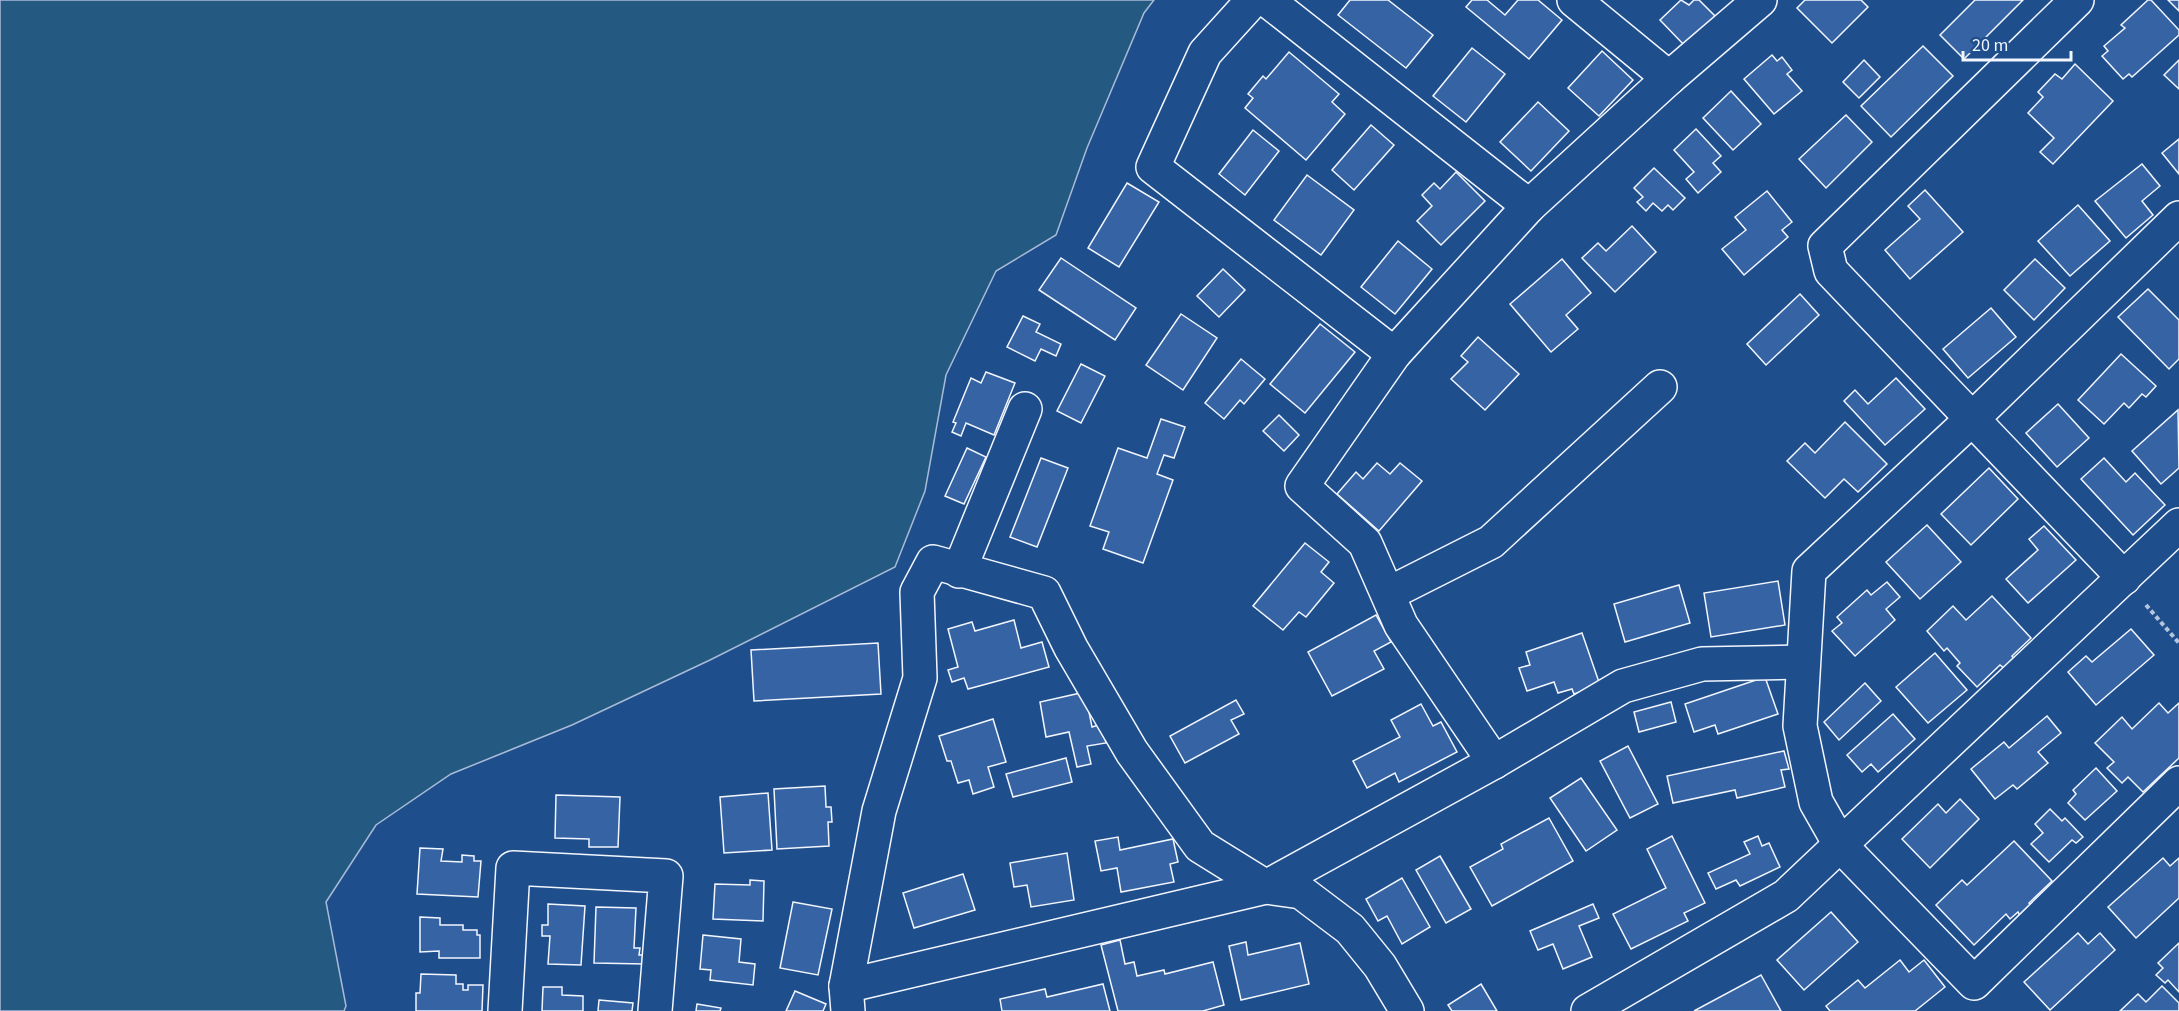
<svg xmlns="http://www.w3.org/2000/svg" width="2179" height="1011" viewBox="0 0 2179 1011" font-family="'Source Sans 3',sans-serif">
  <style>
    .green { fill: #245a82; stroke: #a8bbd7; stroke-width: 1.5 }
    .building { fill: #3563a3; stroke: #f2f6ff; stroke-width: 1.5 }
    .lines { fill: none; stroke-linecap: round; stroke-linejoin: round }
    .minor-casing { stroke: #f2f6ff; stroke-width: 36 }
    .path { stroke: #b3c4dc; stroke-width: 4; stroke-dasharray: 4.5 3; stroke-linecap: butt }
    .minor { stroke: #1f4e8c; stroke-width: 33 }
  </style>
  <rect width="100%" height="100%" fill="#1f4e8c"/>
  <polygon class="green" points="0,0 1154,0 1144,13 1087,148 1056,235 996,271 946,375 925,491 895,567 710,660 572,725 451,774 376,825 326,902 346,1006 344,1011 0,1011"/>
  <g class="building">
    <polygon points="1350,0 1388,0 1433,35 1406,68 1338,15"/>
    <polygon points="1472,0 1487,0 1505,15 1518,0 1538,0 1562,20 1529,59 1466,7"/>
    <polygon points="1681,0 1689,5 1694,0 1699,0 1716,17 1685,46 1660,20"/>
    <polygon points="1805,0 1861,0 1868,7 1832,43 1797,8"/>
    <polygon points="1975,0 2023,0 1964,59 1940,35"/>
    <polygon points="2148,0 2151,0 2179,30 2179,35 2132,77 2129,74 2123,79 2102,56 2108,51 2104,46 2125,28 2121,25"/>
    <polygon points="2168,0 2179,0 2179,11"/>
    <polygon points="1923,46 1953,76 1891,137 1861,106"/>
    <polygon points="1472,48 1505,74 1466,122 1433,96"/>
    <polygon points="1602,51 1633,80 1599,116 1568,88"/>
    <polygon points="1289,52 1339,94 1332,102 1345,114 1306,160 1245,108 1253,98 1248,94 1263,76 1266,79"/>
    <polygon points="1772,55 1777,61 1782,57 1792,70 1787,74 1802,91 1774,114 1744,79"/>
    <polygon points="1864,60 1880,77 1859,98 1843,82"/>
    <polygon points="2179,60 2179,89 2164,75"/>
    <polygon points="2075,64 2113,101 2053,164 2040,152 2054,138 2028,113 2043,97 2038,92 2055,74 2062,79"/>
    <polygon points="1731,91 1761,124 1733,150 1703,118"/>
    <polygon points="1538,102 1569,131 1531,171 1500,142"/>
    <polygon points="1846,115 1872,142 1826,188 1799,159"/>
    <polygon points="1371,125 1394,145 1354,190 1332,170"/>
    <polygon points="1696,129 1721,156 1713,163 1721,172 1698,193 1686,179 1694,172 1674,150"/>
    <polygon points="1253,130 1279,151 1245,195 1219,174"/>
    <polygon points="2179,139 2179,174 2162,153"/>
    <polygon points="2142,164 2160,186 2142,201 2153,215 2126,238 2095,201"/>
    <polygon points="1654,168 1685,198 1673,210 1668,205 1662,211 1653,203 1646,211 1637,202 1643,197 1634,188"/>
    <polygon points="1456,172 1485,201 1441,245 1417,221 1432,206 1422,195 1434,183 1440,189"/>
    <polygon points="1307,175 1354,210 1321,255 1274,220"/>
    <polygon points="1127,183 1159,202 1119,267 1088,248"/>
    <polygon points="1925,190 1963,232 1910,279 1885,250 1920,219 1908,206"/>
    <polygon points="1767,191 1792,222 1782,230 1788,237 1744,275 1722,249 1746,230 1735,217"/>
    <polygon points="2078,205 2110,241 2070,276 2038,241"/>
    <polygon points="1632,226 1656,252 1615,292 1582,258 1598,243 1606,251"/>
    <polygon points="1398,241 1432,269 1395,314 1361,287"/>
    <polygon points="1061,258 1136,308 1115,340 1039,290"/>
    <polygon points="1562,259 1591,293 1566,315 1578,329 1551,352 1510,304"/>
    <polygon points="2035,259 2065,288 2034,320 2004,290"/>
    <polygon points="1223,269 1245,290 1219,317 1197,296"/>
    <polygon points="2148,289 2179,320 2179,359 2169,369 2118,317"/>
    <polygon points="1800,294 1819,315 1766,365 1747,344"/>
    <polygon points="1991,308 2016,337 1968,378 1943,349"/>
    <polygon points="1181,314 1217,338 1183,390 1146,365"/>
    <polygon points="1023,316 1040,324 1036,332 1061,344 1056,356 1041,349 1035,361 1007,347"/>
    <polygon points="1320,324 1355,352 1305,413 1270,384"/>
    <polygon points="1478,337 1519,374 1485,410 1451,379 1468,362 1461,356"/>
    <polygon points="2121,354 2156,386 2146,397 2142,394 2129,408 2124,403 2104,424 2078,400"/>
    <polygon points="1241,359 1265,379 1244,404 1240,400 1224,419 1205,403"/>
    <polygon points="1081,364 1105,376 1081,423 1057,411"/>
    <polygon points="986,372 1015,383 994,435 966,423 961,436 952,432 956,423 953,422 971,378 981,383"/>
    <polygon points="1896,378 1925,409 1885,445 1844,401 1855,390 1868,404"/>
    <polygon points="2058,404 2089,438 2057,467 2026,433"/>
    <polygon points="2178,410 2179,468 2161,484 2132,451"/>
    <polygon points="1279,415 1299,435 1284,451 1263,431"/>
    <polygon points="1161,419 1185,427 1174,458 1164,455 1157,474 1173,480 1143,563 1103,549 1109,532 1090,526 1118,448 1147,458"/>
    <polygon points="1845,422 1887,464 1858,492 1844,479 1825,498 1787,461 1805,443 1815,453"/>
    <polygon points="967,448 986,457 964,504 945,496"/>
    <polygon points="1041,458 1068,468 1037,547 1010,537"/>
    <polygon points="2104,458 2126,482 2135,473 2165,505 2133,535 2081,479"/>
    <polygon points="1377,463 1390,474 1400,463 1422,481 1379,531 1337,494 1356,472 1363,479"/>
    <polygon points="1989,468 2018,499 1971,545 1941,514"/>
    <polygon points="1927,525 1961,562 1920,599 1886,562"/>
    <polygon points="2044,526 2076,560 2028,603 2006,579 2038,550 2029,539"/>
    <polygon points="1305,543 1329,562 1321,572 1334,583 1306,617 1299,612 1283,630 1253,606"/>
    <polygon points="1778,581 1785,625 1711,637 1704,593"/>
    <polygon points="1887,582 1900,597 1886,609 1895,620 1855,656 1832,631 1842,623 1837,617 1867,590 1871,595"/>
    <polygon points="1679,585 1690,623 1625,642 1614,604"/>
    <polygon points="1992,596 2031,638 2012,656 2015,660 2005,669 2000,665 1977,687 1957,666 1960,663 1947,648 1944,651 1927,631 1953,606 1966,620"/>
    <polygon points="1376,615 1391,642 1374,651 1384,669 1332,696 1308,652"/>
    <polygon points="1014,620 1021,648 1042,642 1049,667 968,689 964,678 952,682 948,670 958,667 948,629 972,622 975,631"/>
    <polygon points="2131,629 2154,655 2096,705 2068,672 2086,656 2092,662"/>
    <polygon points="1582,633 1600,685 1574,694 1572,689 1558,693 1554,682 1527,691 1519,668 1530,665 1526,652"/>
    <polygon points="878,643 881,694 754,701 751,650"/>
    <polygon points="1935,653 1967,690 1928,723 1896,687"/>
    <polygon points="1765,677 1778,714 1718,734 1715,725 1694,732 1685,704"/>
    <polygon points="1865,683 1881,701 1839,740 1824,722"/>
    <polygon points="1085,692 1092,727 1102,724 1106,743 1087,746 1091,764 1077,767 1069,732 1046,737 1040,702"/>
    <polygon points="1236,700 1244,714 1231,720 1239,734 1185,763 1170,736"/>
    <polygon points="1671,702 1676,722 1639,732 1634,712"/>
    <polygon points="2159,703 2168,713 2179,703 2179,758 2143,792 2128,777 2122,783 2107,768 2114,762 2095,743 2122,717 2132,729"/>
    <polygon points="1421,704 1433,726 1441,722 1457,752 1399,782 1395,773 1367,788 1353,761 1400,737 1391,720"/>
    <polygon points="1893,714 1915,739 1878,772 1871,764 1862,772 1847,755"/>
    <polygon points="2047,716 2061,733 2038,752 2048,763 2017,789 2013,785 1995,799 1971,769 2004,742 2009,748"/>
    <polygon points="993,719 1006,762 988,767 994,787 973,794 969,780 958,783 951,761 947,761 939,736"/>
    <polygon points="1628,746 1658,804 1630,818 1600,761"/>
    <polygon points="1784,751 1789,769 1781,770 1785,787 1737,798 1735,790 1673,803 1667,776"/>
    <polygon points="1066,758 1072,782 1013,797 1006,774"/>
    <polygon points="2096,768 2117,791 2085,820 2068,803 2076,794 2073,790"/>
    <polygon points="1581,778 1617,830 1586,851 1550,798"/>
    <polygon points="825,786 826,807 831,807 832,822 828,822 829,846 777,849 774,789"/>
    <polygon points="768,793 772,850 724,853 720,797"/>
    <polygon points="556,795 620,797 618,847 589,847 589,839 555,838"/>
    <polygon points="1960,799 1979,819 1930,868 1902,839 1938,804 1946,813"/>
    <polygon points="2050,809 2062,821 2065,818 2083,837 2076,843 2072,840 2049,862 2031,844 2043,833 2035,824"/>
    <polygon points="1549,818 1573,861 1492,906 1470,867 1503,849 1501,844"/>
    <polygon points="1672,836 1705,903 1684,913 1688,921 1631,949 1613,914 1666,888 1647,849"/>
    <polygon points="1758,836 1762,846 1769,843 1780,867 1740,886 1736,880 1716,889 1708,873 1750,854 1744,842"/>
    <polygon points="1118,837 1120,850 1173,839 1178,862 1170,864 1174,882 1121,892 1117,868 1101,871 1095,841"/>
    <polygon points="2014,841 2052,881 2029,903 2031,906 2020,916 2018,912 2010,919 2006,914 1974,945 1936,905 1962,880 1967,885"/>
    <polygon points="420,848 443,849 441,861 462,862 462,855 474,856 474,861 481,861 478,897 417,894"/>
    <polygon points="1067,853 1074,900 1031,907 1027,885 1014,887 1010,863"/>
    <polygon points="1440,856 1471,909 1446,923 1416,870"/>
    <polygon points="2163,858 2170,866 2179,858 2179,898 2136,938 2108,907"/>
    <polygon points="963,874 975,910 914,928 903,893"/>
    <polygon points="1402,878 1430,927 1402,944 1387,916 1378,921 1366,899"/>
    <polygon points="750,880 764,881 763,921 713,919 715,884 750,885"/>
    <polygon points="793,902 832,909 818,975 780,968"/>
    <polygon points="548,904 585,906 581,965 548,964 550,936 542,936 542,925 548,925"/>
    <polygon points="1593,904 1599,918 1579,926 1592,957 1563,969 1553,944 1538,950 1530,931"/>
    <polygon points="596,907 636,908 634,948 640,948 639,955 645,955 645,964 594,963"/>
    <polygon points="1831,912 1858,942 1804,990 1777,960"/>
    <polygon points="420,917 440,918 440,925 463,925 463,930 477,930 477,935 480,935 480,958 439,958 439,951 420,952"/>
    <polygon points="2078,933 2088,944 2100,933 2115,950 2050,1010 2024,982"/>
    <polygon points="703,935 741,939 739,962 755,964 753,985 710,980 711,970 700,969"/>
    <polygon points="1120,940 1125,964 1134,962 1137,976 1164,970 1165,974 1213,962 1224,1005 1203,1011 1118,1011 1101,945"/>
    <polygon points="1246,942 1248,955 1300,943 1309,984 1241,1000 1229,946"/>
    <polygon points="2179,943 2179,992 2168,980 2165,983 2156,975 2163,968 2158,963"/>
    <polygon points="1900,960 1909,972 1924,960 1945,987 1915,1011 1830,1011 1826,1006 1858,980 1865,988"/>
    <polygon points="421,974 456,975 456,984 463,984 463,990 468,990 468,985 483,985 482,1011 416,1011 416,993 420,993"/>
    <polygon points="1761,975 1781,1011 1694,1011"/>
    <polygon points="1103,984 1110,1011 1002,1011 1000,999 1045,989 1047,997"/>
    <polygon points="1481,984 1497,1011 1452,1011 1448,1005"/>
    <polygon points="2162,986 2179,1003 2179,1011 2120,1011 2138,994 2146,1002"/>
    <polygon points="543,987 562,987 562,995 583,996 583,1011 542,1011"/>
    <polygon points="795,991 826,1004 823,1011 786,1011"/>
    <polygon points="599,1000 633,1003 632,1011 598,1011"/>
    <polygon points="697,1004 721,1008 720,1011 696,1011"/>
  </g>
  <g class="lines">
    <defs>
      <g id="minor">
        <polyline points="1253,0 1205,53 1153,167 1394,354"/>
        <polyline points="1267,0 1529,206"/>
        <polyline points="1574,0 1669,78"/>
        <polyline points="2077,0 1825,246 1831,271 2124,578"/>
        <polyline points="2179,218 1973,418 1809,571 1800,726 1816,802 1841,846 1974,983 2179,783"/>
        <polyline points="959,571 1025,409"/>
        <polyline points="1388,594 1491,542 1660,387"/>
        <polyline points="1494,762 1401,625 1365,543 1302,486 1394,354 1529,206 1669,78 1760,0"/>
        <polyline points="846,986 1266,887 1494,762 1623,686 1702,664 1803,662"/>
        <polyline points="505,1011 513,868 666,876 655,1011"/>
        <polyline points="848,1011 846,986 879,811 920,678 917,592 933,562 1044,593 1071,648 1132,752 1200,846 1266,887 1301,892 1350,929 1380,966 1407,1011"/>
        <polyline points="1588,1011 1786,896 2179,525"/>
      </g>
    </defs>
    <use href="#minor" class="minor-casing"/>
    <polyline class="path" points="2146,605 2179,643"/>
    <use href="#minor" class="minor"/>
  </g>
  <path d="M1963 51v9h108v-9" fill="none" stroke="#f2f6ff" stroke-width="3"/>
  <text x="1972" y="51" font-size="18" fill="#f2f6ff" stroke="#1f4e8c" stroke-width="4.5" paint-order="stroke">20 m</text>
</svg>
